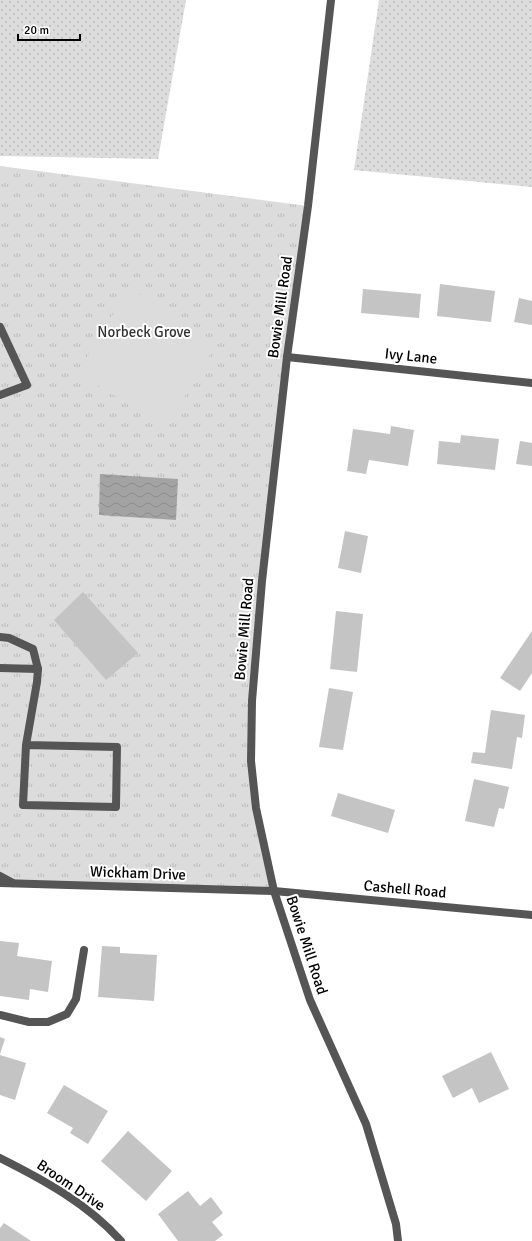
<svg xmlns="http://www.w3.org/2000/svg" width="532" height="1241" viewBox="0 0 532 1241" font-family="Signika,sans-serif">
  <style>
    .grass { fill: url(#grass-dots) }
    .park { fill: url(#park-tufts) }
    .pitch { fill: #dcdcdc }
    .water { fill: url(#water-waves) }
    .building { fill: #c4c4c4 }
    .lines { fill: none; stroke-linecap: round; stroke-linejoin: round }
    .service { stroke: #555; stroke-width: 8 }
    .minor { stroke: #555; stroke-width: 8 }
    .tertiary { stroke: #555; stroke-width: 8 }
    .labels { text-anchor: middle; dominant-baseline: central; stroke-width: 4; stroke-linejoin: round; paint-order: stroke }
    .street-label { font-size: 15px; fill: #000; stroke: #fff }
    .park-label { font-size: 15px; fill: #333; stroke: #fff }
  </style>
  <defs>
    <pattern id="grass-dots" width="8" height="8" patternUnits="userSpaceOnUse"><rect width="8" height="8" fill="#dcdcdc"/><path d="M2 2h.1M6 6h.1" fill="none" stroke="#bbb" stroke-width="1.8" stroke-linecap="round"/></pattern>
    <pattern id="park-tufts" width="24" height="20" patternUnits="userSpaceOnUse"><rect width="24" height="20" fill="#dcdcdc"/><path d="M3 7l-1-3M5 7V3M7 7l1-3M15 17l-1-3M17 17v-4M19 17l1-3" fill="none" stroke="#bbb"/></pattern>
    <pattern id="water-waves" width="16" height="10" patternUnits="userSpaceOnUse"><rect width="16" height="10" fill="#a3a3a3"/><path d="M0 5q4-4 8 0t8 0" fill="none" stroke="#8b8b8b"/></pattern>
  </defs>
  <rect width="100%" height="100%" fill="#fff"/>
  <g class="grass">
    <polygon points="0,0 186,0 158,159 0,156"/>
    <polygon points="379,0 532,0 532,187 354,170"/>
  </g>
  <polygon class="park" points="0,166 308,206 262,581 251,761 274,891 0,883"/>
  <polygon class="pitch" points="129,288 217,343 166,427 77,373"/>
  <polygon class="water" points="100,474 178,479 176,520 99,515"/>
  <g class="building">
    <polygon points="440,284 495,291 491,322 437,316"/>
    <polygon points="363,289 421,294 419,318 361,313"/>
    <polygon points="519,298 532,301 532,325 514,322"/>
    <polygon points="391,426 414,430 408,466 369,460 366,474 347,471 353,429 390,434"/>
    <polygon points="461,435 499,439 495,470 437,464 439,441 460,443"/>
    <polygon points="520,441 532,443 532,466 516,464"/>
    <polygon points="345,531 368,536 361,573 338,568"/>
    <polygon points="83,592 138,653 106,680 54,620"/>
    <polygon points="336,611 363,614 357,672 330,669"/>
    <polygon points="532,631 532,673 520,691 500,678"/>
    <polygon points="329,688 353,692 343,750 319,747"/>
    <polygon points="491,710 525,715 522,738 517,737 512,769 471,763 473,752 485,753"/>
    <polygon points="474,779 509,787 504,809 499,808 494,827 465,821"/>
    <polygon points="338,793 395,810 388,833 331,816"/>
    <polygon points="0,941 19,943 17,956 52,961 48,992 30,989 29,1000 0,996"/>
    <polygon points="102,946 120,947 120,953 157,955 154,1001 98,997"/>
    <polygon points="0,1037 5,1039 0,1054"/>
    <polygon points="491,1052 509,1089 479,1103 472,1088 453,1098 442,1076"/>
    <polygon points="0,1055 26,1063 15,1100 0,1095"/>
    <polygon points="64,1085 108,1111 88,1144 70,1133 73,1128 47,1113"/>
    <polygon points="128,1131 172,1171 146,1201 101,1161"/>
    <polygon points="188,1191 200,1206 211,1197 223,1213 212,1222 223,1235 215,1241 178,1241 158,1214"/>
    <polygon points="4,1223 31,1241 0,1241 0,1228"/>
  </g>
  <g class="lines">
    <g class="service">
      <polyline points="0,327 27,385 0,395"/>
      <polyline points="0,637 9,638 33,649 38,669 37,682 26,745 23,805 116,807 117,747 26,745"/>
      <polyline points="0,668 38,669"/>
      <polyline points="0,1015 29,1022 48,1022 67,1014 76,999 84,950"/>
    </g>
    <g class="minor">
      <polyline points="287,357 532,383"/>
      <path d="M0,1158C44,1180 88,1204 121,1241"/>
    </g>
    <g class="tertiary">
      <polyline points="331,0 308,206 287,357 262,581 252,701 251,761 256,808 274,891 310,1000 366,1124 396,1224 398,1241"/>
      <polyline points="0,876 13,883"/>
      <polyline points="0,883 274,891 532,915"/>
    </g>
  </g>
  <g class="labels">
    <g class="street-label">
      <text transform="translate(280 307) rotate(-82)">Bowie Mill Road</text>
      <text transform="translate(411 356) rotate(6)">Ivy Lane</text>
      <text transform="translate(244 629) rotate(-85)">Bowie Mill Road</text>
      <text transform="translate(138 873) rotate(2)">Wickham Drive</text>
      <text transform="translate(405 889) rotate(5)">Cashell Road</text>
      <text transform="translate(307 945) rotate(72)">Bowie Mill Road</text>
      <text transform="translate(71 1185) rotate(34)">Broom Drive</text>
    </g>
    <g class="park-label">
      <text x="144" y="332">Norbeck Grove</text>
    </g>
  </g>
  <path d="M18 34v6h62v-6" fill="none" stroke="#000000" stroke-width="2"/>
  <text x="24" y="34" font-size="12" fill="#000000" stroke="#ffffff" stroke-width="3" paint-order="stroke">20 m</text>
</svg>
